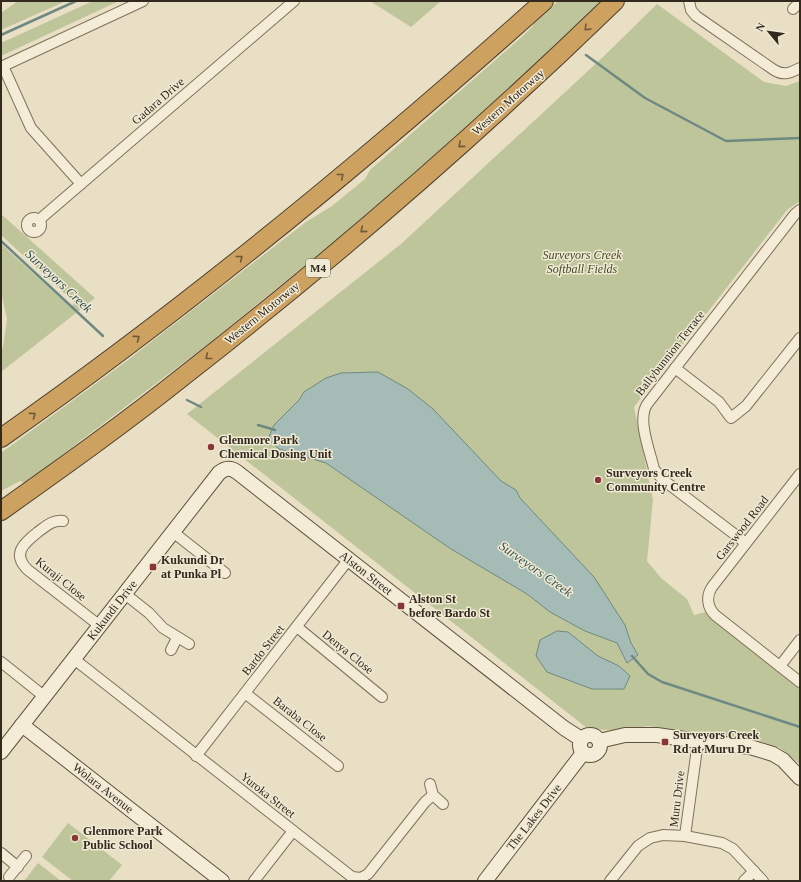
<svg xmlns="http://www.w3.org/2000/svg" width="801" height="882" viewBox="0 0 801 882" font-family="Georgia,serif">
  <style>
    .green { fill: #bec59a }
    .water { fill: #a5bcb6; stroke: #6e8983 }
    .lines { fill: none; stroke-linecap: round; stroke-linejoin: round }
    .stream { stroke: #6e8983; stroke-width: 2.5 }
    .street-casing { stroke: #80715d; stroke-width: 12 }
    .secondary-casing { stroke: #625240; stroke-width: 16 }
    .highway-casing { stroke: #4f4030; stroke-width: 20 }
    .street { stroke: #f4ecd6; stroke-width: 10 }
    .secondary { stroke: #f4ecd6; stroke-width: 14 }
    .highway { stroke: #cda15f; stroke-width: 18 }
    .oneway { stroke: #705939 }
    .poi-dot { fill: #883734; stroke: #f0e9d3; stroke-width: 1.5 }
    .labels { text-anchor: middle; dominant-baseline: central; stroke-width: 3; stroke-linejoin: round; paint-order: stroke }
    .shield { fill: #f0e9d3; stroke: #6b6355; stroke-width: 1 }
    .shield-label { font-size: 11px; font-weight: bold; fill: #32291f }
    .street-label { font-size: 12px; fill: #32291f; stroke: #f0e9d3 }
    .park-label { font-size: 12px; font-style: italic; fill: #424c28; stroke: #f0e9d3 }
    .poi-label { font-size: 12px; font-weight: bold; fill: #32291f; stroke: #f0e9d3; text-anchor: start }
    .water-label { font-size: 13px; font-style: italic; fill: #30504f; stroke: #f0e9d3 }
  </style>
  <rect width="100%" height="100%" fill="#e8dfc4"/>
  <g class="green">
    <polygon points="18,1 66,1 1,30 1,13"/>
    <polygon points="93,1 119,1 1,56 1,43"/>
    <polygon points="370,1 441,1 411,27"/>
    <polygon points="558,1 603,1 512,87 442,149 351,228 208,344 25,483 20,481 1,491 1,453 124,363 306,222 332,206 365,179 370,170 524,35 533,26 534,23"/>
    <polygon points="657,4 764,82 786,86 800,81 800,201 787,210 634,407 653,500 647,561 661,578 687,599 694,615 706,612 800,686 800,764 779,747 758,741 648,726 616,731 587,728 187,414 401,244 603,57"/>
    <polygon points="1,214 95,298 1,372 1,351 3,347 7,319 1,291 1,244 70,307 75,303 1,235"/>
    <polygon points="68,823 122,865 109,881 73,881 42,857"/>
    <polygon points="38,863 61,881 24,881"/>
  </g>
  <g class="water">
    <polygon points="378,372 408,389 433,409 501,481 516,490 520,498 594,577 625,625 631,643 638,655 627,663 617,643 585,631 550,612 527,594 451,549 326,463 279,449 268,439 274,425 299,400 304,392 326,378 341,373"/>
    <polygon points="557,631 568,632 598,656 619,666 630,676 624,689 592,689 547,672 536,656 540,640"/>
  </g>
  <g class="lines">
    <g class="stream">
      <polyline points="1,35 76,1"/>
      <polyline points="586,55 645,98 726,141 800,138"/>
      <polyline points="1,241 103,336"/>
      <polyline points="187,400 201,407"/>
      <polyline points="258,425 275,430"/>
      <polyline points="632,656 648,674 662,682 800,727"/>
    </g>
    <defs>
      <g id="street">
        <path d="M689,1L691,10L696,16L774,70C784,76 790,73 800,68"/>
        <polyline points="793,9 800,2"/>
        <polyline points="3,66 31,128 81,184"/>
        <polyline points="1,67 143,1"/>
        <circle cx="34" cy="225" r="7"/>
        <polyline points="39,220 294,1"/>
        <polyline points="675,368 719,402 731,418 746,406 800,338"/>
        <path d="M800,474L712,587C706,596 707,607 715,615L800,682"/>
        <path d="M63,521C53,519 45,527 38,532C24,543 11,554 28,570L100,626"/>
        <polyline points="173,532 225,573"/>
        <path d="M746,543L662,479L654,469C650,451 636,418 648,403L795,214L800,210"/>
        <polyline points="125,594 149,613 163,628 189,644"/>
        <polyline points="297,627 382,697"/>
        <polyline points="171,650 177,638"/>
        <polyline points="74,659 352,877 361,878 368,874 425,802 433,795"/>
        <polyline points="1,662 45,697"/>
        <polyline points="780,666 800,640"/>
        <polyline points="245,693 338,766"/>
        <polyline points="196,756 349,559"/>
        <polyline points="430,784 433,795 443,804"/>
        <polyline points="685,836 698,741"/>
        <polyline points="1,853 18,867"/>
        <polyline points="9,877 26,856"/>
        <polyline points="254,881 293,831"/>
        <polyline points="610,881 638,846 650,838 663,835 685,836 722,843 733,849 763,881"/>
        <polyline points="744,881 754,871"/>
      </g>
      <g id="secondary">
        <polyline points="22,725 222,881"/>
        <circle cx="590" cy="745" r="10"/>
        <polyline points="599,741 625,735 657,735 698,741 750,747 773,754 783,760 800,778"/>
        <path d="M1,752L219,473C225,468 230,467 237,472L564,728L581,739"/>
        <polyline points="485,881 583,753"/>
      </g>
      <g id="highway">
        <path d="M1,438C191,305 371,156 544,1"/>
        <path d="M1,511C63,467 125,423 185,375C335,258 479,133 615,1"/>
      </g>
    </defs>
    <use href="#street" class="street-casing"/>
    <use href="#secondary" class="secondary-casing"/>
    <use href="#highway" class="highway-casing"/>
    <use href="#street" class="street"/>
    <use href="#secondary" class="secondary"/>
    <use href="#highway" class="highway"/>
  </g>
  <defs><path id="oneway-chevron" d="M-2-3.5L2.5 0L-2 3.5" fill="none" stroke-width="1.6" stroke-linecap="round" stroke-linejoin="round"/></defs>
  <g class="oneway">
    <use href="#oneway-chevron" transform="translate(587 28) rotate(136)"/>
    <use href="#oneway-chevron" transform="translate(461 145) rotate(139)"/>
    <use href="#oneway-chevron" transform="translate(341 176) rotate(-39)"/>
    <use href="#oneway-chevron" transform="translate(363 230) rotate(140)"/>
    <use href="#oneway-chevron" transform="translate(240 258) rotate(-38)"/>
    <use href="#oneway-chevron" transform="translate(137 338) rotate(-37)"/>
    <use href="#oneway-chevron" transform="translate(208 357) rotate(141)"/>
    <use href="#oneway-chevron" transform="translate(33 415) rotate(-36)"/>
  </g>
  <g class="poi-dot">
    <circle cx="211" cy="447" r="4"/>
    <circle cx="598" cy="480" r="4"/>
    <rect x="149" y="563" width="8" height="8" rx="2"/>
    <rect x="397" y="602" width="8" height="8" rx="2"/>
    <rect x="661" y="738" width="8" height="8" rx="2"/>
    <circle cx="75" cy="838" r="4"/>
  </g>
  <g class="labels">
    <rect class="shield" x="306" y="259" width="24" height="18" rx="3"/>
    <g class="shield-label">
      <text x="318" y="268">M4</text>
    </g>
    <g class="street-label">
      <text transform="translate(158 101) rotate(-41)">Gadara Drive</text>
      <text transform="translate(508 102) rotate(-42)">Western Motorway</text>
      <text transform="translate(262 313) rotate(-39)">Western Motorway</text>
      <text transform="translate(670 353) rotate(-52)">Ballybunnion Terrace</text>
      <text transform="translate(742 528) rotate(-52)">Garswood Road</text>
      <text transform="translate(366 573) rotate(38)">Alston Street</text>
      <text transform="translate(61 579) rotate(39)">Kuraji Close</text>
      <text transform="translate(112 610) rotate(-52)">Kukundi Drive</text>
      <text transform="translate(263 650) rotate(-52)">Bardo Street</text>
      <text transform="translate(348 652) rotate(39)">Denya Close</text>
      <text transform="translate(300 719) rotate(38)">Baraba Close</text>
      <text transform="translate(103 788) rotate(38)">Wolara Avenue</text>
      <text transform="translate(268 795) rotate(38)">Yuroka Street</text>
      <text transform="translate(677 799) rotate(-83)">Muru Drive</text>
      <text transform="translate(534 817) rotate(-52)">The Lakes Drive</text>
    </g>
    <g class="park-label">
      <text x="582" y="255">Surveyors Creek<tspan x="582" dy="14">Softball Fields</tspan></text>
    </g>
    <g class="poi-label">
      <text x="219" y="440">Glenmore Park<tspan x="219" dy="14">Chemical Dosing Unit</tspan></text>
      <text x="606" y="473">Surveyors Creek<tspan x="606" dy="14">Community Centre</tspan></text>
      <text x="161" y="560">Kukundi Dr<tspan x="161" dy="14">at Punka Pl</tspan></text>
      <text x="409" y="599">Alston St<tspan x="409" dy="14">before Bardo St</tspan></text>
      <text x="673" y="735">Surveyors Creek<tspan x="673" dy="14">Rd at Muru Dr</tspan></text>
      <text x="83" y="831">Glenmore Park<tspan x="83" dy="14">Public School</tspan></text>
    </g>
    <g class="water-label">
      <text transform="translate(59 281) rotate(43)">Surveyors Creek</text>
      <text transform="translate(536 569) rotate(35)">Surveyors Creek</text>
    </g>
  </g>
  <rect width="801" height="882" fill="none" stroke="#32291f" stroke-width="4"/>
  <g transform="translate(769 32) rotate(299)" stroke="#f0e9d3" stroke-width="3" paint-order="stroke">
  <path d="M0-3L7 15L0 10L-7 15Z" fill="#32291f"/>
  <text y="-6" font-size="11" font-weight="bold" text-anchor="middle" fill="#32291f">N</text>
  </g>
</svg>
